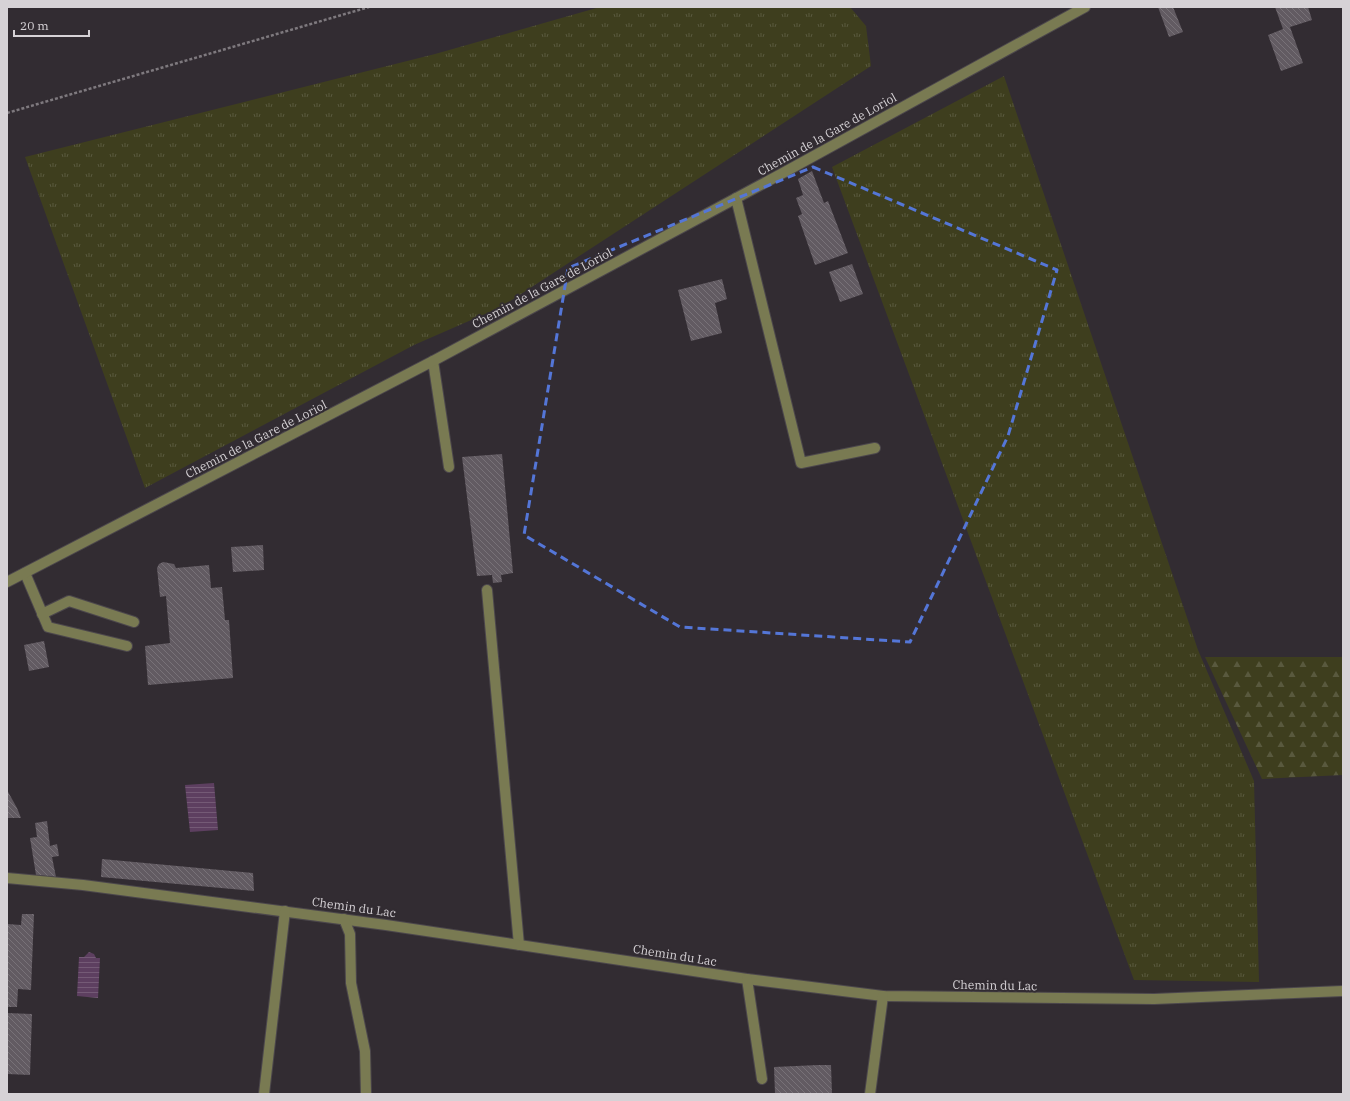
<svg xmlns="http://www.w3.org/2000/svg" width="1350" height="1101" viewBox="0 0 1350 1101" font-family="'IBM Plex Serif',serif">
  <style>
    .grass { fill: url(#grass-tufts) }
    .forest { fill: url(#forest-firs) }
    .water { fill: url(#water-rules) }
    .building { fill: url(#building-back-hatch) }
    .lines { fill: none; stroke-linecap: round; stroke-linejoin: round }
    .minor-casing { stroke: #4c474c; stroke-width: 12 }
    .path { stroke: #7e797e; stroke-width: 2.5; stroke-dasharray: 3 2; stroke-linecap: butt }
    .minor { stroke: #797a52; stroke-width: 10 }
    .marked { fill: none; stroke: #5476d7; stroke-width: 3; stroke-dasharray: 8 5; stroke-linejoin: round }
    .labels { text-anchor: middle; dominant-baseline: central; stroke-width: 4; stroke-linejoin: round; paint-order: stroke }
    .street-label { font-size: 12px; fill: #d6d2d6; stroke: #322c32 }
  </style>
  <defs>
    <pattern id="grass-tufts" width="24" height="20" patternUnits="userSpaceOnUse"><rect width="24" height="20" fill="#3e3e1e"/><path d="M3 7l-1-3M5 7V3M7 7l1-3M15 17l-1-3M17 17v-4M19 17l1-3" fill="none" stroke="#59593e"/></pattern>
    <pattern id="forest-firs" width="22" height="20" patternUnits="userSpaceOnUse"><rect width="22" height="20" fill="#3e3e1e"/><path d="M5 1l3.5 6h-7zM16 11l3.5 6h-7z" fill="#59593e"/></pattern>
    <pattern id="water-rules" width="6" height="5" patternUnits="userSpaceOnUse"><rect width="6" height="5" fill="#5d3f60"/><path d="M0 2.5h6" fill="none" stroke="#745a76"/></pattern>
    <pattern id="building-back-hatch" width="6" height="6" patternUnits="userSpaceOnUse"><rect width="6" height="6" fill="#625b62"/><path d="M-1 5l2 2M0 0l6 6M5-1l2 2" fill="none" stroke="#787278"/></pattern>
  </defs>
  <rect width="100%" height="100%" fill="#322c32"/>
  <g class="grass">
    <polygon points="600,7 850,7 866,26 871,66 501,307 414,345 145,488 25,157 435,54"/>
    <polygon points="1004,76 1198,650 1254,781 1259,982 1134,980 832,167"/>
  </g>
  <polygon class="forest" points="1205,657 1343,657 1343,775 1262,779"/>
  <g class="water">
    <polygon points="214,783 218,830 190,832 185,785"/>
    <polygon points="89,952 94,954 96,958 100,958 98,998 77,996 79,957 84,957"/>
  </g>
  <g class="building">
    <polygon points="1158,7 1173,7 1183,32 1169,37"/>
    <polygon points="1275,7 1308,7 1312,20 1290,27 1303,63 1281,71 1268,35 1283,29"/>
    <polygon points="812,171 824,203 828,201 848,253 815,265 798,216 802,214 796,198 803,195 798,179"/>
    <polygon points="852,264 863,294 840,302 829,272"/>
    <polygon points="722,279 727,299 715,303 722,333 691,341 678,290"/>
    <polygon points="502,454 513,573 501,575 502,582 493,583 492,575 477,576 462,457"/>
    <polygon points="263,545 264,570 233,572 231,547"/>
    <polygon points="163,562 174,564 176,568 209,565 211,588 222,587 225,620 229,620 233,678 148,685 145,646 170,643 166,596 160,597 157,568 159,564"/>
    <polygon points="44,641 49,667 29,671 24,645"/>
    <polygon points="7,790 17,808 21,818 7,818"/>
    <polygon points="47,821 50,846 57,844 59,856 52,857 56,877 36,875 30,838 37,837 35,823"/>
    <polygon points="102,859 253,873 254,891 101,877"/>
    <polygon points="22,914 34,914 31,990 18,989 17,1007 7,1007 7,924 21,925"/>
    <polygon points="7,1013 32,1014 30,1075 7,1074"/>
    <polygon points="818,1065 831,1065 832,1094 775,1094 774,1067"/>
  </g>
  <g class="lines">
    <defs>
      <g id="minor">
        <polyline points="736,198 801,463 875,448"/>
        <polyline points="433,361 449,467"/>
        <polyline points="25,573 48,627 127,646"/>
        <polyline points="7,582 433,361 781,174 1085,7"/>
        <polyline points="487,590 519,945"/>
        <polyline points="42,614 69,601 134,622"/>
        <polyline points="7,878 83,885 386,925 747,979 883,996 1154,999 1343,991"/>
        <polyline points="344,919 350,934 351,983 365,1051 366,1094"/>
        <polyline points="747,979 762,1079"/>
        <polyline points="264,1094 285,911"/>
        <polyline points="870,1094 883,996"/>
      </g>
    </defs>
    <use href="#minor" class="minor-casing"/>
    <polyline class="path" points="7,113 369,7"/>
    <use href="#minor" class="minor"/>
  </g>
  <path class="marked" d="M813,167L1057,270L1008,436L910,642L680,627L524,535L568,268Z"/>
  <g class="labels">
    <g class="street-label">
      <text transform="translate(827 134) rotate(-29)">Chemin de la Gare de Loriol</text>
      <text transform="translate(542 288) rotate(-28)">Chemin de la Gare de Loriol</text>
      <text transform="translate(256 439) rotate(-27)">Chemin de la Gare de Loriol</text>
      <text transform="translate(354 907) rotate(8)">Chemin du Lac</text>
      <text transform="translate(675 955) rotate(9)">Chemin du Lac</text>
      <text transform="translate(995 985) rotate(1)">Chemin du Lac</text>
    </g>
  </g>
  <rect width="1350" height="1101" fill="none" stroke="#d6d2d6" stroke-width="16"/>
  <path d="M14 30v6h75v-6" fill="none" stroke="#d6d2d6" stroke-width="2"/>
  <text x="20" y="30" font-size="12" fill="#d6d2d6" stroke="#322c32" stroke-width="3" paint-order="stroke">20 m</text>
</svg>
